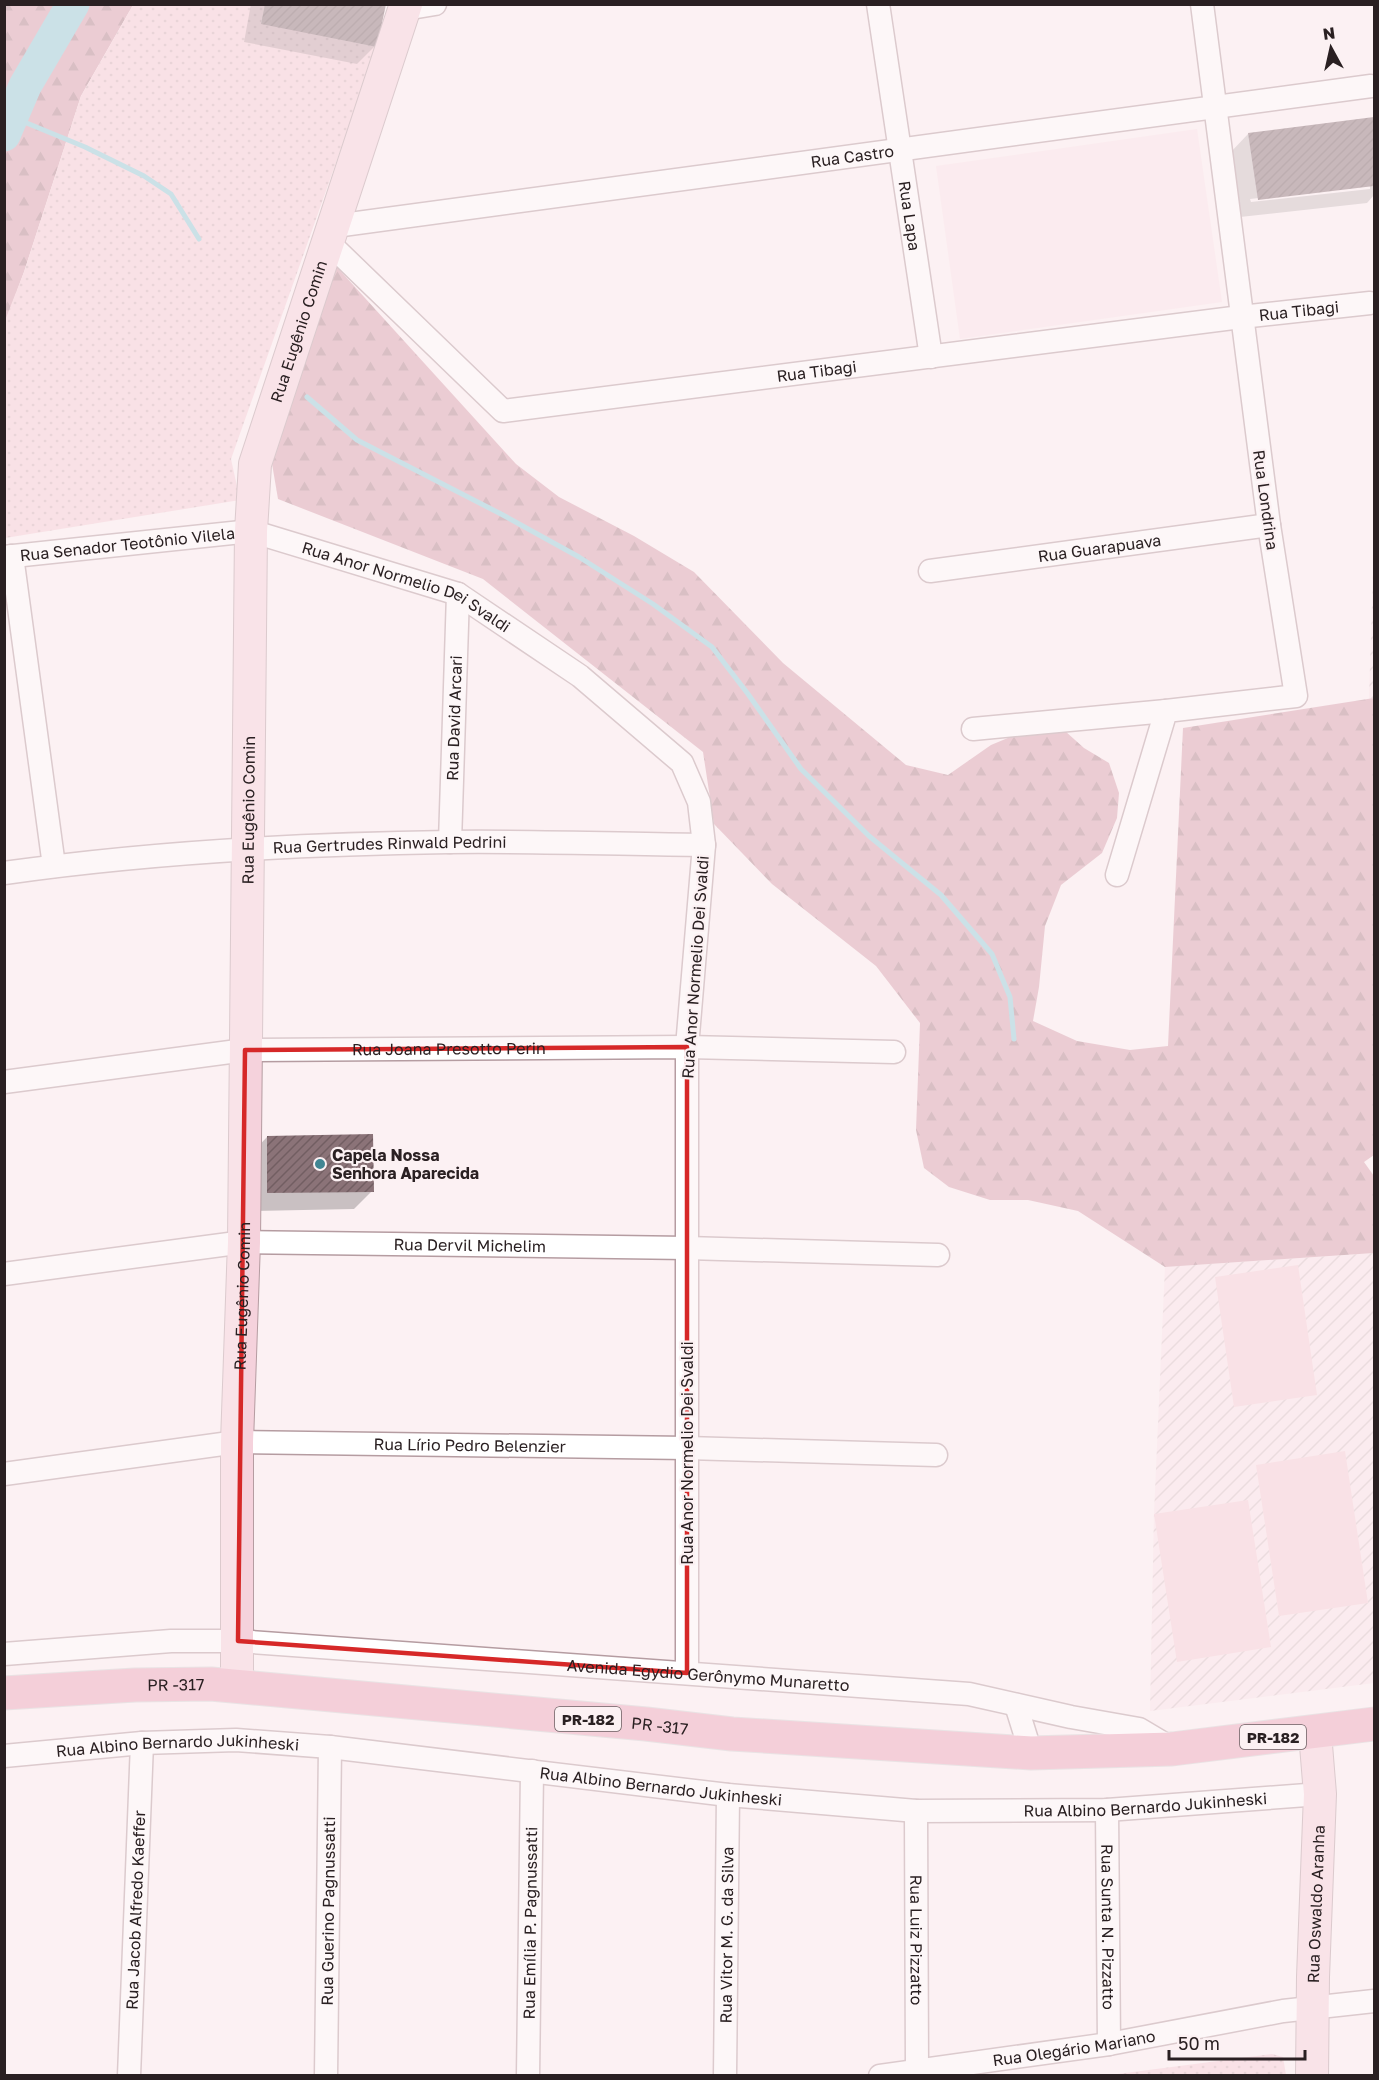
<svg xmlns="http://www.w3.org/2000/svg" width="1379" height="2080" viewBox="0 0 1379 2080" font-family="'Golos Text',sans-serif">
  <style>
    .built { fill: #fbe5ea }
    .industrial { fill: url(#industrial-furrows) }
    .green { fill: #f6cfd7 }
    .forest { fill: url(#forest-firs) }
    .park { fill: url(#park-dots) }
    .shadow { fill: #0003; fill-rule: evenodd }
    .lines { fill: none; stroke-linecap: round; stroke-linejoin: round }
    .stream { stroke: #91ceda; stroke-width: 5 }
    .river { stroke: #91ceda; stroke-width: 33 }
    .building { fill: url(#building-hatch) }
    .street-casing { stroke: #b59ca1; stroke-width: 25 }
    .secondary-casing { stroke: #b59ca1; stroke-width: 34 }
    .primary-casing { stroke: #d4d2d3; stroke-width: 35 }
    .street { stroke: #fff; stroke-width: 22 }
    .secondary { stroke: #f5d2dc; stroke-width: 32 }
    .primary { stroke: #eca6ba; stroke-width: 33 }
    .marked { fill: none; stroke: #d62828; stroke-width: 4.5; stroke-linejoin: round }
    .poi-dot { fill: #418693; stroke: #fcf1f3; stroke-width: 2 }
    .labels { text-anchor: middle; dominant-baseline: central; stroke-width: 4.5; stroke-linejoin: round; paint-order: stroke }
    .shield { fill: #fcf1f3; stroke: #695f61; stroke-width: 1.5 }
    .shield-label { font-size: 15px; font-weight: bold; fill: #2a2022 }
    .street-label { font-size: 16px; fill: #2a2022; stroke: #fcf1f3 }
    .poi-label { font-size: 16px; font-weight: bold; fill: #2a2022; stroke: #fcf1f3; text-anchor: start }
  </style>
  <defs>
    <pattern id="industrial-furrows" width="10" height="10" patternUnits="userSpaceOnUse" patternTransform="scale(1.5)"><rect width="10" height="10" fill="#fbe5ea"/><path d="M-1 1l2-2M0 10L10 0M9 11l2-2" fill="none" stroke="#d7c4c8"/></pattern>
    <pattern id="forest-firs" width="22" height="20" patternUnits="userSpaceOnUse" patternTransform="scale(1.5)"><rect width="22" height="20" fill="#d7a1ae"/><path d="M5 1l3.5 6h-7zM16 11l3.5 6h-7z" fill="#af838d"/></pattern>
    <pattern id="park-dots" width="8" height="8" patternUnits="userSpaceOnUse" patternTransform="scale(1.5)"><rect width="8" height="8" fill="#f6cfd7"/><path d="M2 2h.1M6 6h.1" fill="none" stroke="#d3b1b8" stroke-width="1.8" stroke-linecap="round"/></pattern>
    <pattern id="building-hatch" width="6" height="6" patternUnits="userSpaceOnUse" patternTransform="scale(1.5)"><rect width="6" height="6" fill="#8b7378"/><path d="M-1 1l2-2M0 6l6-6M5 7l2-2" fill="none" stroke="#725e62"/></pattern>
  </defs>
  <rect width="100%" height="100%" fill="#fcf1f3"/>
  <polygon class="built" points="1197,129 1222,302 960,339 936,166"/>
  <g class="industrial">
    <polygon points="1374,538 1374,698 1369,699"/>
    <polygon points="1374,1253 1374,1683 1150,1711 1154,1514 1165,1267"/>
  </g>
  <g class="green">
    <polygon points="1298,1265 1317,1395 1234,1407 1215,1277"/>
    <polygon points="1345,1451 1368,1603 1279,1616 1256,1465"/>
    <polygon points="1248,1500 1271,1647 1177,1662 1154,1514"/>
  </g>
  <g class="forest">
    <polygon points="5,5 133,5 81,96 24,272 5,323"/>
    <polygon points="335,265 516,464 559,497 634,536 694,572 783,663 906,765 948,775 991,745 1022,732 1065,731 1084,748 1109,763 1119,793 1117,818 1102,853 1061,885 1045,926 1039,987 1033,1021 1077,1041 1130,1050 1168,1046 1183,728 1374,698 1374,1155 1364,1162 1374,1176 1374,1253 1165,1267 1078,1211 1028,1200 990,1200 949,1187 924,1168 916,1130 920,1023 876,966 772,884 714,824 703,752 483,579 278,499 270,452"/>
  </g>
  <g class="park">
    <polygon points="133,5 265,5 261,23 377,47 231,459 240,500 5,538 4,323 24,272 81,96"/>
    <polygon points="1272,2054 1283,2057 1286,2075 1110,2075"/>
  </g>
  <g class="shadow">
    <polygon points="251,4 383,4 375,46 357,64 244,42"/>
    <path d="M1374,119V195L1367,203L1240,217L1230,153L1248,134ZM1370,185V189L1251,202L1250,199Z"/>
    <polygon points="267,1137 372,1191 354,1209 250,1211 249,1156"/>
  </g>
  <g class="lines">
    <g class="stream">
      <polyline points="12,117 85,147 144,176 171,194 199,239"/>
      <polyline points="307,397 357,440 501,514 579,557 653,604 712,647 748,694 801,769 869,836 941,895 992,954 1010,997 1014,1039"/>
    </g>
    <polyline class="river" points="4,135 25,86 73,4"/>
  </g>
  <g class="building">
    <polygon points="265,4 386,4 377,47 261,24"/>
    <polygon points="1374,117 1374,186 1258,200 1248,133"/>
    <polygon points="373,1134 374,1192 267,1193 267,1136"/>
  </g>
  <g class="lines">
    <defs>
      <g id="street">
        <path id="s1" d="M878,4L931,357"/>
        <polyline points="405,9 435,4"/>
        <path id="s2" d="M335,226L1371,86"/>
        <path id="s3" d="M329,243L503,411L1241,317L1370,303"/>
        <polyline points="12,556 54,866"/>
        <path id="s4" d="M4,557L251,531L458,594L580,676L682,763L699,802L704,845L687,1047V1673"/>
        <path id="s5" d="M930,571L1269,525"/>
        <polyline points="973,729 1166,711"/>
        <path id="s6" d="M450,842L458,594"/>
        <path id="s7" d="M4,873C152,852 300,844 449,842C534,841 619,844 704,845"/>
        <polyline points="1117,875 1166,711 1296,696 1269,525 1202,4"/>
        <path id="s8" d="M4,1082L245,1050L687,1047L894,1052"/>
        <path id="s9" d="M4,1274L244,1242L687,1248L938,1255"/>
        <path id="s10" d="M4,1474L237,1442L687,1448L936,1455"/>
        <path id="s11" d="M4,1654L171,1641H238L969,1694L1071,1717L1139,1729L1171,1748"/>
        <polyline points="1016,1705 1031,1753"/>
        <path id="s12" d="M4,1756L142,1743L236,1740L330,1747L728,1795L916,1811L1107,1810L1320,1794"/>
        <path id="s13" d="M1107,1810L1109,2044"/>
        <path id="s14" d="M916,1811L917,2071"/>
        <path id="s15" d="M129,2076L142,1743"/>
        <path id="s16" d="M326,2076L330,1747"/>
        <path id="s17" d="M528,2076L532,1771"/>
        <path id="s18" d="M725,2076L728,1795"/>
        <path id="s19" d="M880,2076L1109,2044L1283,2011L1374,2001"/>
      </g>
      <g id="secondary">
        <path id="s20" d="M237,1686V1442L244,1242L251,531L255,464L406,4"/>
        <path id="s21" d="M1312,2076L1313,1977L1320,1794L1315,1733"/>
      </g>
      <g id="primary">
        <path id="s22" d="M4,1693L135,1685L211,1684L646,1724L732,1734L1031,1753L1172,1749L1374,1724"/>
      </g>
    </defs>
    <use href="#street" class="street-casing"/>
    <use href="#secondary" class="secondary-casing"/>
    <use href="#primary" class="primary-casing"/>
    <use href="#street" class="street"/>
    <use href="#secondary" class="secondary"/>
    <use href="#primary" class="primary"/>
  </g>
  <path d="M0 0H1379V2080H0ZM687,1047V1673L238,1641L245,1050Z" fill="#fcf1f3" fill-opacity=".55" fill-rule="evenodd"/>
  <path class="marked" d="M687,1047V1673L238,1641L245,1050Z"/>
  <circle class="poi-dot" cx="320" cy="1164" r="6"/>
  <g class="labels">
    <g class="shield">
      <rect x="555" y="1707" width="66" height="24" rx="4.5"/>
      <rect x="1240" y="1725" width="66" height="24" rx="4.5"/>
    </g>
    <g class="shield-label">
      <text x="588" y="1719">PR-182</text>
      <text x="1273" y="1737">PR-182</text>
    </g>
    <g class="street-label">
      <text stroke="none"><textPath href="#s2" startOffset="522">Rua Castro</textPath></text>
      <text stroke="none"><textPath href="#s1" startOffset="214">Rua Lapa</textPath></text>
      <text stroke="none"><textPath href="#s3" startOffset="1044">Rua Tibagi</textPath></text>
      <text stroke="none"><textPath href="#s20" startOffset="1362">Rua Eugênio Comin</textPath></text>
      <text stroke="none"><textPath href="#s3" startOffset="558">Rua Tibagi</textPath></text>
      <text transform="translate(1266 500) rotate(82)">Rua Londrina</text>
      <text stroke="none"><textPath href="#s4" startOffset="124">Rua Senador Teotônio Vilela</textPath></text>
      <text stroke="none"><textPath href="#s5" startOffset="171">Rua Guarapuava</textPath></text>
      <text stroke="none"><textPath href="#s4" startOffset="414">Rua Anor Normelio Dei Svaldi</textPath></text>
      <text stroke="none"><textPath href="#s6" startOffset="124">Rua David Arcari</textPath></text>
      <text stroke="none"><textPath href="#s20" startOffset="876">Rua Eugênio Comin</textPath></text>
      <text stroke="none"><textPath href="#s7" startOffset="387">Rua Gertrudes Rinwald Pedrini</textPath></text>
      <text transform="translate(695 967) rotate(-86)">Rua Anor Normelio Dei Svaldi</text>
      <text stroke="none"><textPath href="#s8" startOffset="447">Rua Joana Presotto Perin</textPath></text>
      <text stroke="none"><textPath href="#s9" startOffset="468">Rua Dervil Michelim</textPath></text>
      <text stroke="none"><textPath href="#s20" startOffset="390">Rua Eugênio Comin</textPath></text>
      <text stroke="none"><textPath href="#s10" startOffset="468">Rua Lírio Pedro Belenzier</textPath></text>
      <text transform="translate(687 1453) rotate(-90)">Rua Anor Normelio Dei Svaldi</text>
      <text stroke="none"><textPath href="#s11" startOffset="706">Avenida Egydio Gerônymo Munaretto</textPath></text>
      <text stroke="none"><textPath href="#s22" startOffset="172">PR -317</textPath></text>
      <text stroke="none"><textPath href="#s22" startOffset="658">PR -317</textPath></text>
      <text stroke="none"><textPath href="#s12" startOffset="174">Rua Albino Bernardo Jukinheski</textPath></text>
      <text stroke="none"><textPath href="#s12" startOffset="660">Rua Albino Bernardo Jukinheski</textPath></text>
      <text stroke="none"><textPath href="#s12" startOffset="1146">Rua Albino Bernardo Jukinheski</textPath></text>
      <text stroke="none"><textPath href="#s21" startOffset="172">Rua Oswaldo Aranha</textPath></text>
      <text stroke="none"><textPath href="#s15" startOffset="166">Rua Jacob Alfredo Kaeffer</textPath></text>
      <text stroke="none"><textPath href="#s16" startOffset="165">Rua Guerino Pagnussatti</textPath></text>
      <text stroke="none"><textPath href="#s17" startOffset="153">Rua Emília P. Pagnussatti</textPath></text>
      <text stroke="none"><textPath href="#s13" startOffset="117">Rua Sunta N. Pizzatto</textPath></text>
      <text stroke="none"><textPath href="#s18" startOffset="141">Rua Vitor M. G. da Silva</textPath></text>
      <text stroke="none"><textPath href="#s14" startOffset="129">Rua Luiz Pizzatto</textPath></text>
      <text stroke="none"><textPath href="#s19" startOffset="196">Rua Olegário Mariano</textPath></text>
    </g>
    <g class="poi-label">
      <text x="332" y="1155">Capela Nossa<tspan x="332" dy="18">Senhora Aparecida</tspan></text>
    </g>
  </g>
  <rect width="1379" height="2080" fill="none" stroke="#2a2022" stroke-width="12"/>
  <g transform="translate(1331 48) rotate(352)" stroke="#fcf1f3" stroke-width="4.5" paint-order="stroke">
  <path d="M0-4.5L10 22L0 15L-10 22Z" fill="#2a2022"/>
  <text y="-9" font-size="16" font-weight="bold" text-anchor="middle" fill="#2a2022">N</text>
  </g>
  <path d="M1169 2050v9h136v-9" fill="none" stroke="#2a2022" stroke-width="3"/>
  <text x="1178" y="2050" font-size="18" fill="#2a2022" stroke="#fcf1f3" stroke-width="4.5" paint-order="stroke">50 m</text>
</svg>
